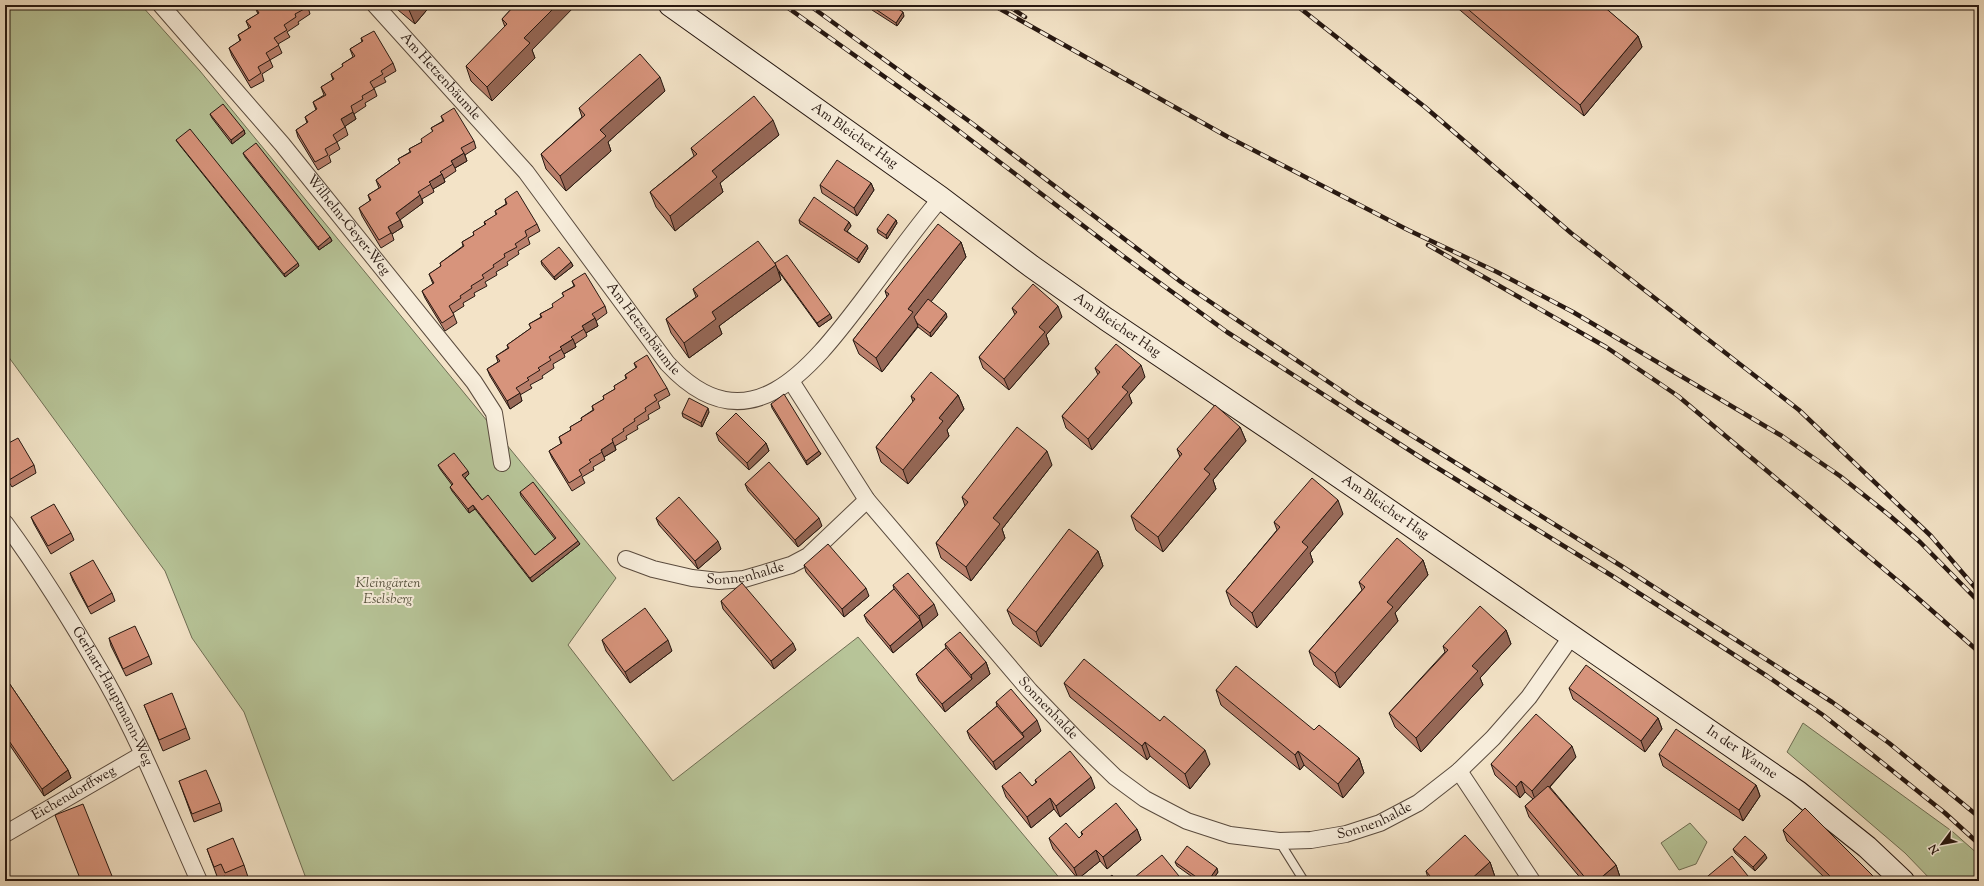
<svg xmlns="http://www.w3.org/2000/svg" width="1984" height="886" viewBox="0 0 1984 886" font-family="'Sorts Mill Goudy',serif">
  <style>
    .green { fill: #b7c498; stroke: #6f6e54 }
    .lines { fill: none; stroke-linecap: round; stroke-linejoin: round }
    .lane-casing { stroke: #5a4b3e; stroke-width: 10 }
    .street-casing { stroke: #5a4b3e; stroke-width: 18 }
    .secondary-casing { stroke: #271811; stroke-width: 24 }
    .lane { stroke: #f7eddb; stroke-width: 8 }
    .street { stroke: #f7eddb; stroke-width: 16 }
    .secondary { stroke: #f7eddb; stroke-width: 22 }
    .rail-casing { stroke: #271811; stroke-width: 4.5 }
    .rail { stroke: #f7eddb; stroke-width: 3; stroke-dasharray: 9; stroke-linecap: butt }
    .wall { fill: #b97f6b; stroke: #271811 }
    .shaded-wall { fill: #966857; stroke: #271811 }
    .building { fill: #d7947c; stroke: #271811 }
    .labels { text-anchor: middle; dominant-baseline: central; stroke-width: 4; stroke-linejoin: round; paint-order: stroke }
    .street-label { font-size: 14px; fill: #271811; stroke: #f7eddb }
    .park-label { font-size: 14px; font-style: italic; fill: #595440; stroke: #f7eddb }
  </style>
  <rect width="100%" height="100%" fill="#f3e3c7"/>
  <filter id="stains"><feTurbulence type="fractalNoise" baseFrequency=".005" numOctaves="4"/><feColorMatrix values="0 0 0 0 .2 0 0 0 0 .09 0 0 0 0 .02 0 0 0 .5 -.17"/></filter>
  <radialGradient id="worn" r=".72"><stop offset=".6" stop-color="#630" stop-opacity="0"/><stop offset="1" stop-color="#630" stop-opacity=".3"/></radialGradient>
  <g class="green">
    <polygon points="5,5 141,5 200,71 616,578 568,645 673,781 858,637 1062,881 307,881 244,712 192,638 165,571 5,352"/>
    <polygon points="1803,723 1953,832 1979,855 1979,881 1932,881 1905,853 1787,752"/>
    <polygon points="1690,823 1707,842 1696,864 1679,870 1661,843"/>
  </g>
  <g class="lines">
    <defs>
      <polyline id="lane" points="1279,841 1304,881"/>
      <g id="street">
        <path id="s1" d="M161,5L282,144L474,382L494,413L502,463"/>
        <path id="s2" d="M375,5L526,172L667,363C748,451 811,368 862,301C888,267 913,231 941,198"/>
        <path id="s3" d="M791,381L867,500L1030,691L1078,741L1115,777L1145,799L1187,821L1230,835L1279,841L1311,840L1346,834L1380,823L1418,803L1459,771L1493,738L1529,697L1571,637"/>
        <path id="s4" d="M5,523C42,573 75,627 106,681C142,745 169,814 199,881"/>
        <path id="s5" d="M626,559L653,569L692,578L719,581L744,579L791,565L808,556L867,500"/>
        <polyline points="1459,771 1532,881"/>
        <path id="s6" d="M5,834L143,754"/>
      </g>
      <g id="secondary">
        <path id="s7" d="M670,5L941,198L1031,266L1106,319L1292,444L1798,792L1867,847L1903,881"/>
      </g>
    </defs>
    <use href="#lane" class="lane-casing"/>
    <use href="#street" class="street-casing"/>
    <use href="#secondary" class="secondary-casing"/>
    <use href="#lane" class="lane"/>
    <use href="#street" class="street"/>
    <use href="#secondary" class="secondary"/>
    <defs>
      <g id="rail">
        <polyline points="784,5 934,112 1123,256 1227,332 1423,459 1614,577 1767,676 1823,715 1945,813 1979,844"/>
        <polyline points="809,5 973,124 1181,282 1358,402 1623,567 1832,702 1889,743 1979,817"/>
        <polyline points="993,5 1228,137 1408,230 1497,272 1573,312 1782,436 1840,476 1889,515 1920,542 1979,602"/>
        <polyline points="1007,5 1025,17"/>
        <polyline points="1296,5 1425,107 1571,233 1799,410 1931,536 1979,592"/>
        <polyline points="1428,245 1606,347 1678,396 1904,586 1979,652"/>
      </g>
    </defs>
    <use href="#rail" class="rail-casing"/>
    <use href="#rail" class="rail"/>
  </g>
  <g class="wall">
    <polygon points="254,5 310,5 308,7 310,14 298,22 299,24 287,32 290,37 278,44 282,53 270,60 273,67 262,74 264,81 251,88 232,56 229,48 240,41 238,35 249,28 246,21 258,14"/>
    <polygon points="392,5 431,5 415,24"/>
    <polygon points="515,5 535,58 492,101 471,81 466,66 505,27 502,19"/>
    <polygon points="1454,5 1608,5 1605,8 1638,36 1642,47 1584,116"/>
    <polygon points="871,6 904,16 897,26 872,10"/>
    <polygon points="361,38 393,63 396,71 384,78 386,82 374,88 377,96 365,103 366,106 354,114 356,119 345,126 348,135 337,142 340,149 329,156 331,162 318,170 298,137 296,130 307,123 305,117 316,110 313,102 324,95 321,87 333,80 331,74 343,67 342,64 353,57 350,49 362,42"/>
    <polygon points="665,91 608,142 611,151 566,191 546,169 541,154 582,117 579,108"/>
    <polygon points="210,114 244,130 245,134 232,144 212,118"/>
    <polygon points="441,116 474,141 476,148 465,155 467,161 455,168 456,171 444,179 445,182 433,189 434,192 422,199 423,203 400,219 403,227 392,234 394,240 381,248 362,216 359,208 370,201 368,195 379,188 376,180 400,163 398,159 410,152 409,149 422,142 433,132 431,128 443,121"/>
    <polygon points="779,135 720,183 723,192 675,231 656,207 650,192 694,156 691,148"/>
    <polygon points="176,140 299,266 285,277 178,143"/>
    <polygon points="243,153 330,237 332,241 319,250 245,157"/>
    <polygon points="871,183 874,190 857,216 822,193 820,185"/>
    <polygon points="505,199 537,224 540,231 528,238 530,244 518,251 519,254 507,262 508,265 496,272 497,275 485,282 487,286 474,293 475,296 463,303 464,306 453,313 457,323 445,331 425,298 422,291 433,284 429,274 441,266 440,263 463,246 462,242 474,235 473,232 485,225 484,222 496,215 495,211 506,204"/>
    <polygon points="799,220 849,222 851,226 847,231 868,248 859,263 800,224"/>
    <polygon points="896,220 897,223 887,239 878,233 877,229"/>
    <polygon points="961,242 966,257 931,301 947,317 931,337 918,327 882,372 859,354 853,340 887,297 885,291"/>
    <polygon points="541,261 571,262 573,266 555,280 542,265"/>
    <polygon points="775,263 832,318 819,327 779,272 781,280 719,326 722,334 689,358 671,333 666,319 696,297 693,289"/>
    <polygon points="572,281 605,306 607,313 596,321 598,326 586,333 587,336 575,344 576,347 564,354 565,357 553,364 554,368 542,376 543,378 530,385 532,388 520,395 522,401 510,409 490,376 487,369 498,362 496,356 508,348 507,345 531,328 529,324 541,317 540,314 553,307 564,297 562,293 574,286"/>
    <polygon points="1012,308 1062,317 1046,335 1049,344 1009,390 983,368 979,357 1015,315"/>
    <polygon points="634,363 667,388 670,395 658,402 660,408 648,415 649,419 637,426 638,429 626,436 627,439 615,446 616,450 604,457 605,460 593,467 594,470 582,477 585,483 572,491 552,458 549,451 561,444 559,437 571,430 570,427 582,420 581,418 593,410 592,406 604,399 603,396 615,389 614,386 626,379 625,375 636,368"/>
    <polygon points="1095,368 1145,377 1129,395 1132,403 1092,450 1066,428 1062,416 1098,375"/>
    <polygon points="958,395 964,409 947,430 949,436 908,484 881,462 876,447 913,402 911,396"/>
    <polygon points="771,404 819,451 821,454 807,465 772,408"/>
    <polygon points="709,412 702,427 683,417 682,413"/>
    <polygon points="1240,427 1246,441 1213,480 1216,489 1163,552 1136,530 1131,516 1180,457 1177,449"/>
    <polygon points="716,433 766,443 769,451 749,470 719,441"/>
    <polygon points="5,445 34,465 36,473 12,487 5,476"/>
    <polygon points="438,465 469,474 465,478 482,500 535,555 555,539 521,496 520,492 580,544 532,582 475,509 469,513 452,491 450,487 452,485 440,469"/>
    <polygon points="1052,465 1002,529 1005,538 971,581 941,558 936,543 965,506 962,497"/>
    <polygon points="745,484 822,526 798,547 748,491"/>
    <polygon points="1343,514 1310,553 1313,562 1257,628 1231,605 1226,591 1277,530 1274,522"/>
    <polygon points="31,517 71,533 74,540 51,554 34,524"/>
    <polygon points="656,518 721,549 698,569 659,525"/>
    <polygon points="1098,551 1103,566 1041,647 1013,624 1007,610"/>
    <polygon points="1423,560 1428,575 1395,613 1398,621 1340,688 1314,665 1309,651 1362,590 1359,582"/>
    <polygon points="804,565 869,596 844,617 806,572"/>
    <polygon points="70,573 112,593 115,601 91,614 73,581"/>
    <polygon points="893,585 938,615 893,653 867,622 864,615 894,589"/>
    <polygon points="721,601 796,650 774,669 723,609"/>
    <polygon points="1506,630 1511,644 1480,678 1483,685 1421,752 1395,727 1389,713 1445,652 1443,646"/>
    <polygon points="109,638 149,656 152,664 126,676 111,646"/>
    <polygon points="602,640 672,651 630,683 606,651"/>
    <polygon points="945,644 986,662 990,674 945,712 919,681 916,674 946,648"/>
    <polygon points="5,677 68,770 71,778 44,796 5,738"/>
    <polygon points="1064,683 1210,764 1190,789 1150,756 1147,760 1070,697"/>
    <polygon points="1569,688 1658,718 1662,729 1645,752 1573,699"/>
    <polygon points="1216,690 1314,730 1359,758 1364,773 1343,798 1304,765 1300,770 1221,705"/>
    <polygon points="996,702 1041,731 996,770 970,739 967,731 997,706"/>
    <polygon points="144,705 186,728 190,739 163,751"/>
    <polygon points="1659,754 1756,785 1760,796 1743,821 1663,766"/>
    <polygon points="1576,757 1550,787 1616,865 1620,877 1614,881 1583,881 1529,817 1525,806 1533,799 1525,792 1520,798 1495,775 1491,764"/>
    <polygon points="1035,780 1095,788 1060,817 1054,809 1031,828 1006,797 1002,786 1032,786 1036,783"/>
    <polygon points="179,781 220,803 222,811 194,822"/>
    <polygon points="1137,829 1141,840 1107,869 1100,861 1078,879 1053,849 1049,838 1079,838 1082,835 1081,832"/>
    <polygon points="1783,830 1878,881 1828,881 1787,841"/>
    <polygon points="207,849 244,865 248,877 237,881 228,881 225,876 218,879"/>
    <polygon points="1733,849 1767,858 1755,871 1735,853"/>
    <polygon points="1175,862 1218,872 1212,881 1198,881 1177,866"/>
    <polygon points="1490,862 1495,877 1491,881 1424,881 1428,878 1426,871"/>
  </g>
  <g class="shaded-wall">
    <polygon points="414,5 431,5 415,24 409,10"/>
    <polygon points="557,5 576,5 532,50 535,58 492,101 487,87 524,38"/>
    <polygon points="1599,5 1608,5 1601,12"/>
    <polygon points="903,12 904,16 897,26 896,23"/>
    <polygon points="1638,36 1642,47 1584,116 1580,105"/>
    <polygon points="660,77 665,91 608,142 611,151 566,191 560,176 600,130"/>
    <polygon points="353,112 356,119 344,127 341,119"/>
    <polygon points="773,120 779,135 720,183 723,192 675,231 670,216 712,171"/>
    <polygon points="244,130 245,134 232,144 231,140"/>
    <polygon points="464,153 467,161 455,168 451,161"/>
    <polygon points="442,174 445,182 433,189 429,182"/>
    <polygon points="871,183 874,190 857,216 854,208"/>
    <polygon points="420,195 423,203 400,220 403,227 392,234 388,227 396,213"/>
    <polygon points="896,220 897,223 887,239 886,235"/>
    <polygon points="849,222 851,226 846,233 844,230"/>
    <polygon points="330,237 332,241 319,250 318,247"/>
    <polygon points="961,242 966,257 916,321 918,326 882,372 876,358 908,309"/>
    <polygon points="867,245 868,248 859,263 857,259"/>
    <polygon points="571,262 573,266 555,280 554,277"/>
    <polygon points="298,263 299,266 285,277 284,274"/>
    <polygon points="776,265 781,280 719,326 722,334 689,358 684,343 712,312"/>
    <polygon points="1058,306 1062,317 1046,335 1049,344 1009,390 1004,379 1039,327"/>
    <polygon points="946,313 947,317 931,337 930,333"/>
    <polygon points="830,314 832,318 819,327 817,323"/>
    <polygon points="595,318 598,326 586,333 582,326"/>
    <polygon points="573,339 576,347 564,354 560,347"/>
    <polygon points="1141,365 1145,377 1129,395 1132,403 1092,450 1088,439 1122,387"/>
    <polygon points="520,393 522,401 510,409 507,401"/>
    <polygon points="958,395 964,409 947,430 949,436 908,484 903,470 939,418"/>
    <polygon points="708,408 709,412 702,427 701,423"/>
    <polygon points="1240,427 1246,441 1213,480 1216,489 1163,552 1158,537 1204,469"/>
    <polygon points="613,442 616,450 604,457 601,450"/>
    <polygon points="766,443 769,451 749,470 747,463"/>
    <polygon points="819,451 821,454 807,465 806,461"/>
    <polygon points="1047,451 1052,465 1002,529 1005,538 971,581 966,567 993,518"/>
    <polygon points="468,471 469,474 464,479 462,475"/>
    <polygon points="1338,500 1343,514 1310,553 1313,562 1257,628 1252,613 1302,542"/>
    <polygon points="473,505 475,509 469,513 468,509"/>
    <polygon points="819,518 822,526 798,547 795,540"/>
    <polygon points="578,541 580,544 532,582 530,578"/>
    <polygon points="718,541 721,549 698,569 695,561"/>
    <polygon points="1098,551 1103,566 1041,647 1036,632"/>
    <polygon points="1423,560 1428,575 1395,613 1398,621 1340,688 1335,673 1387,602"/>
    <polygon points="866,588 869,596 844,617 842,609"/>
    <polygon points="934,604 938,615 923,628 919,616"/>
    <polygon points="920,620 923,628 893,653 890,646"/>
    <polygon points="1506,630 1511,644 1480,678 1483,685 1421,752 1416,738 1472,666"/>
    <polygon points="668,640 672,651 630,683 625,672"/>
    <polygon points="793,643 796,650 774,669 771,661"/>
    <polygon points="986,662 990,674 945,712 942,704 972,679 971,675"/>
    <polygon points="1658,718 1662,729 1645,752 1641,741"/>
    <polygon points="1037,720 1041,731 996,770 993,762 1024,737 1022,733"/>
    <polygon points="1145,742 1150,756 1147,760 1142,746"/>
    <polygon points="1572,746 1576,757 1536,802 1532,791"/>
    <polygon points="1205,750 1210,764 1190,789 1185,774"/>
    <polygon points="1298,751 1304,765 1300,770 1295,755"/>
    <polygon points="1359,758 1364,773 1343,798 1338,784"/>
    <polygon points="68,770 71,778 44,796 42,789"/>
    <polygon points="1091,777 1095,788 1060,817 1056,806"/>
    <polygon points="1521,781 1525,792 1520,798 1516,787"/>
    <polygon points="1756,785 1760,796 1743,821 1739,810"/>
    <polygon points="1050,798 1054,809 1031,828 1027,817"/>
    <polygon points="1137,829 1141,840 1107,869 1103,857"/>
    <polygon points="1096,850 1100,861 1078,879 1074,868"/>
    <polygon points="1765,854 1767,858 1755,871 1753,867"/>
    <polygon points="1490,862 1495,877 1491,881 1469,881"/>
    <polygon points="1616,865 1620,877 1614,881 1597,881"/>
    <polygon points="1217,868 1218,872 1212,881 1208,881"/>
  </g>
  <g class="building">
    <polygon points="254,5 306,5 308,7 295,14 296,17 284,25 287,30 274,38 279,45 266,53 270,60 258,67 261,73 249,81 229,48 241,40 238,35 251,27 246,21 259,13"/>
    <polygon points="404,5 414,5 409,10"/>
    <polygon points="515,5 557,5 524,38 530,43 487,87 466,66 507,24 502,19"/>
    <polygon points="872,5 892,5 903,12 896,23 871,6"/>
    <polygon points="1463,5 1602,5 1638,36 1580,105"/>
    <polygon points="374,31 393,63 381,71 383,74 370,82 374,89 362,96 363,99 351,106 353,112 341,119 345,127 333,135 337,142 325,149 328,155 315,162 296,130 308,122 305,117 317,109 313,102 326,95 321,87 334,79 331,74 343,66 342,64 355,56 350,49 363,41 361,38"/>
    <polygon points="640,54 660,77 600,130 606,136 560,176 541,154 585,115 579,108"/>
    <polygon points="754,96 773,120 712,171 717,177 670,216 650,192 697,154 691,148"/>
    <polygon points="223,104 244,130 231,140 210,114"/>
    <polygon points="454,108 474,141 461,148 464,153 451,161 453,164 440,172 442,174 429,182 431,184 418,192 420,195 396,213 400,220 388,227 391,233 379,240 359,208 371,200 368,195 381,187 376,180 400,163 398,159 411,152 409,149 422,142 421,139 433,131 431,128 444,121 441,116"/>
    <polygon points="190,129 298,263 284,274 176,140"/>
    <polygon points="256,143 330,237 318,247 243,153"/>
    <polygon points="837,160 871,183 854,208 820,185"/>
    <polygon points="517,191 537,224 525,231 527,236 515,244 517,247 504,254 505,257 493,265 494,267 482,275 484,278 471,286 472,288 460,296 461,298 449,306 454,315 442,323 422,291 434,283 429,274 441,266 440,263 464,246 462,242 474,235 473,232 486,224 484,222 497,214 495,211 507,204 505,199"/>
    <polygon points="814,197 849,222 844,230 867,245 857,259 799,220"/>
    <polygon points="888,214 896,220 886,235 877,229"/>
    <polygon points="938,224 961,242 908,309 913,312 876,358 853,340 889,294 885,291"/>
    <polygon points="758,241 776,265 712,312 716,319 684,343 666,319 698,296 693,289"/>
    <polygon points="559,247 571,262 554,277 541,261"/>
    <polygon points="787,255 830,314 817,323 777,268 775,263"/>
    <polygon points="585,273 605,306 592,314 595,318 582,326 584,329 571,337 573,339 560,347 562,349 549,357 551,360 538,368 540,370 527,378 529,380 516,388 520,393 507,401 487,369 500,361 496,356 509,348 507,345 531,328 529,324 542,317 540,314 553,307 552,304 564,296 562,293 575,286 572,281"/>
    <polygon points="1033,284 1058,306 1039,327 1045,332 1004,379 979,357 1017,312 1012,308"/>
    <polygon points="928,299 946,313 930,333 917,323 914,317"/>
    <polygon points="1116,344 1141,365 1122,387 1128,392 1088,439 1062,416 1100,372 1095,368"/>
    <polygon points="647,355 667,388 654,395 657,400 645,408 646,411 634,419 635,421 623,429 624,431 612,439 613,442 601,450 602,452 589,460 591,462 579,470 582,475 569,483 549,451 562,443 559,437 571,430 570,427 582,420 581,418 594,410 592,406 604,399 603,396 615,389 614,386 627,378 625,375 637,367 634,363"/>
    <polygon points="931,372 958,395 939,418 943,421 903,470 876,447 915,399 911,396"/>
    <polygon points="784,394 819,451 806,461 771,404"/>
    <polygon points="689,398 708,408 701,423 682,413"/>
    <polygon points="1215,405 1240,427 1204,469 1210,474 1158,537 1131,516 1182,454 1177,449"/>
    <polygon points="736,413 766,443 747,463 716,433"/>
    <polygon points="1017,427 1047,451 993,518 1000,524 966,567 936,543 968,502 962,497"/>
    <polygon points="18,438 34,465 9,480 5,473 5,445"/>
    <polygon points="454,453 468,471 462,475 482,500 488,495 535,555 556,538 520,492 533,482 578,541 530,578 473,505 468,509 450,487 453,484 438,465"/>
    <polygon points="769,462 819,518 795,540 745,484"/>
    <polygon points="1312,478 1338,500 1302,542 1308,547 1252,613 1226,591 1280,527 1274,522"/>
    <polygon points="679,497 718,541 695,561 656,518"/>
    <polygon points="54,504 71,533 48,546 31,517"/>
    <polygon points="1069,529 1098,551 1036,632 1007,610"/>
    <polygon points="1397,538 1423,560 1387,602 1393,607 1335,673 1309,651 1365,587 1359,582"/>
    <polygon points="828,544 866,588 842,609 804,565"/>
    <polygon points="93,560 112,593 88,607 70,573"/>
    <polygon points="908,573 934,604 919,616 893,585"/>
    <polygon points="742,583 793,643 771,661 721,601"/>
    <polygon points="894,589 920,620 890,646 864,615"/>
    <polygon points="1480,606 1506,630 1472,666 1478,671 1416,738 1389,713 1448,650 1443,646"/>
    <polygon points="645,608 668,640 625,672 602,640"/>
    <polygon points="135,626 149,656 123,669 109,638"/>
    <polygon points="960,632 986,662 971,675 945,644"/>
    <polygon points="946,648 972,679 942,704 916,674"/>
    <polygon points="1084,659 1160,721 1164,716 1205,750 1185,774 1145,742 1142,746 1064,683"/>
    <polygon points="1586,665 1658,718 1641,741 1569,688"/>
    <polygon points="1236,666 1314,730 1319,725 1359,758 1338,784 1298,751 1295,755 1216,690"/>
    <polygon points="5,677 68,770 42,789 5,735"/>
    <polygon points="1011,689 1037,720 1022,733 996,702"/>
    <polygon points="172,693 186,728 159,740 144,705"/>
    <polygon points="997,706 1024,737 993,762 967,731"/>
    <polygon points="1536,714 1572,746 1532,791 1521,781 1516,787 1491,764"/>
    <polygon points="1676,729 1756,785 1739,810 1659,754"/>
    <polygon points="1070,751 1091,777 1056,806 1050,798 1027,817 1002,786 1020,772 1032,786 1037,782 1035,780"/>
    <polygon points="206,770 220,803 192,814 179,781"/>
    <polygon points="1548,786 1616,865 1597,881 1588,881 1525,806"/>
    <polygon points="1116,803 1137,829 1103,857 1096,850 1074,868 1049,838 1066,823 1079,838 1083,834 1081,832"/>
    <polygon points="83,804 114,881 81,881 55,815"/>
    <polygon points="1805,808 1878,881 1835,881 1783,830"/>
    <polygon points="1465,835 1490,862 1469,881 1424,881 1430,876 1426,871"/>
    <polygon points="1745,836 1765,854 1753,867 1733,849"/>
    <polygon points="233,838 244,865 225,873 221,864 214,867 207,849"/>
    <polygon points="1187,846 1217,868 1208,881 1202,881 1175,862"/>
    <polygon points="1162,855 1183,881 1130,881"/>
    <polygon points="1732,856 1752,881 1702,881"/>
    <polygon points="1112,875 1117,881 1105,881"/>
  </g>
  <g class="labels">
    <g class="street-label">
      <text stroke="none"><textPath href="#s2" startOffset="97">Am Hetzenbäumle</textPath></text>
      <text stroke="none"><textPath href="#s7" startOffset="226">Am Bleicher Hag</textPath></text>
      <text stroke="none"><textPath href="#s1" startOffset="289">Wilhelm-Geyer-Weg</textPath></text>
      <text stroke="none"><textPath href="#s7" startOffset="550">Am Bleicher Hag</textPath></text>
      <text stroke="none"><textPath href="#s2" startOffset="421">Am Hetzenbäumle</textPath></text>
      <text stroke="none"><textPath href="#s7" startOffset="874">Am Bleicher Hag</textPath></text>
      <text stroke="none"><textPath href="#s5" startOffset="123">Sonnenhalde</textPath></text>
      <text stroke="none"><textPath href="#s4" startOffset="204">Gerhart-Hauptmann-Weg</textPath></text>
      <text stroke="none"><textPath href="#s3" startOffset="417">Sonnenhalde</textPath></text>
      <text stroke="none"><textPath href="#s7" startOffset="1307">In der Wanne</textPath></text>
      <text stroke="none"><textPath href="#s6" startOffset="80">Eichendorffweg</textPath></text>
      <text stroke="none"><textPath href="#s3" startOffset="791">Sonnenhalde</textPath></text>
    </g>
    <g class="park-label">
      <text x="388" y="584">Kleingärten<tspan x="388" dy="16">Eselsberg</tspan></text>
    </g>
  </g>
  <rect width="1984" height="886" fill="none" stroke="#f3e3c7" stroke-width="20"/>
  <rect x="6" y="6" width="1972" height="874" fill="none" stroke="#271811" stroke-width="2"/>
  <rect x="10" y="10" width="1964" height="866" fill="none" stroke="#271811"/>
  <g transform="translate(1942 844) rotate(238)" stroke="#f7eddb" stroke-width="3" paint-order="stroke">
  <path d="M0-3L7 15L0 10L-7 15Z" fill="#271811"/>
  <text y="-6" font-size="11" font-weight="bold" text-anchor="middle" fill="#271811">N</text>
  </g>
  <rect width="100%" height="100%" filter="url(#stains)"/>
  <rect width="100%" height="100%" fill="url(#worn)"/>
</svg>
